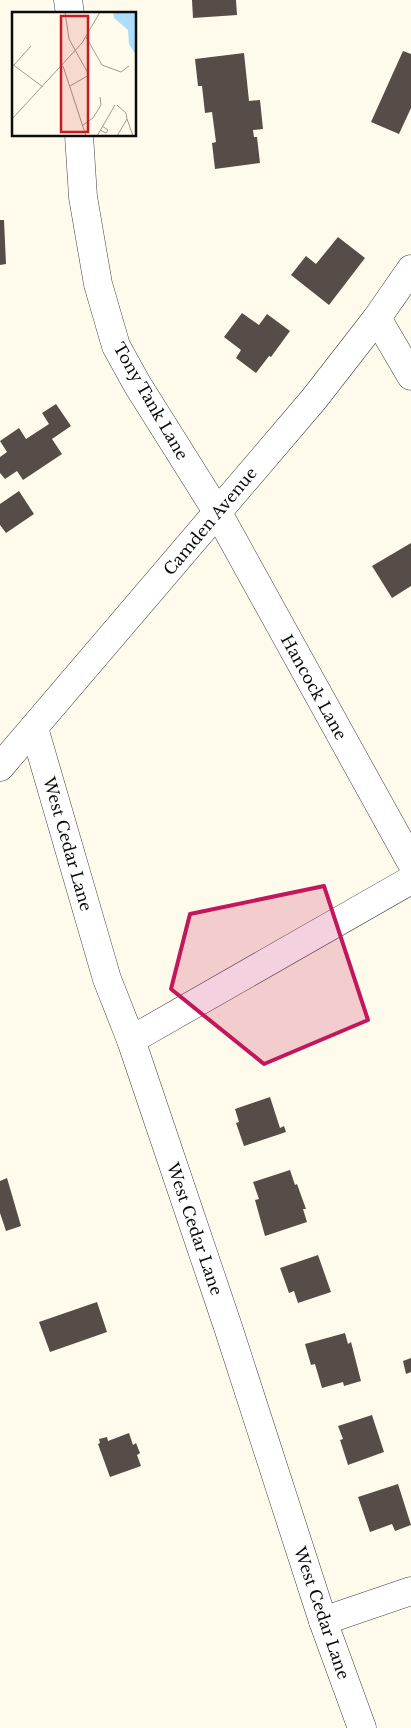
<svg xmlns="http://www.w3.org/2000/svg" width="411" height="1728" viewBox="0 0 411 1728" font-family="'Libre Baskerville',serif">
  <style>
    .building { fill: #564d48 }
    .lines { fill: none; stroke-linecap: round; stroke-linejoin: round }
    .minor-casing { stroke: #3f3f3f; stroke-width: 29 }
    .minor { stroke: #fff; stroke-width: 28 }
    .marked { fill: #c2185b; fill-opacity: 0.2; stroke: #c2185b; stroke-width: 4; stroke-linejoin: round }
    .labels { text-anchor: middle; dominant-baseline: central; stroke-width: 5; stroke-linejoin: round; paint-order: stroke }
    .street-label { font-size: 16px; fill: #0c0c0c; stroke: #fff }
    .inset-road { fill: none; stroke: #9e9b92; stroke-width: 1 }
    .view { fill: #c71a23; fill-opacity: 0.15; stroke: #c71a23; stroke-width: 2.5 }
    .inset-edge { fill: none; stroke: #0c0c0c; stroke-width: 2.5 }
  </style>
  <rect width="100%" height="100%" fill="#fffbec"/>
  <g class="building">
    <polygon points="192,0 236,0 237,15 193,18"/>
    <polygon points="403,51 411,54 411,108 399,134 371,122"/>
    <polygon points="244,53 249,101 260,100 263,129 253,130 254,137 257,137 260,163 215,169 212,143 216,142 212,112 205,113 202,86 198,86 195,59"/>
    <polygon points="0,220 4,220 6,264 0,265"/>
    <polygon points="338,237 365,258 329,305 291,275 306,256 316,264"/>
    <polygon points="242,313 259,325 267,314 290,331 271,357 269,356 256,373 236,358 241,350 224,337"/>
    <polygon points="56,404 71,426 52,439 62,454 23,480 17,471 5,479 0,473 0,457 7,452 0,441 19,428 26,439 49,424 42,413"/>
    <polygon points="19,491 34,514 6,533 0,525 0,504"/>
    <polygon points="411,543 411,586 392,598 372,566"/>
    <polygon points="270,1097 280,1128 284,1126 286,1132 244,1146 236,1123 239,1122 235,1109"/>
    <polygon points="290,1170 295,1185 297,1184 306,1209 303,1209 307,1222 265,1236 255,1200 259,1199 253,1182"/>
    <polygon points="7,1178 21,1226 6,1231 0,1213 0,1181"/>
    <polygon points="318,1255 331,1292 298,1303 294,1291 289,1293 280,1268"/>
    <polygon points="97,1302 107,1332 50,1352 39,1322"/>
    <polygon points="345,1333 348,1344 351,1342 361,1381 344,1386 343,1382 322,1388 315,1364 311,1365 305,1344"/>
    <polygon points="411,1358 411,1372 406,1374 403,1361"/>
    <polygon points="372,1415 384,1452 348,1465 340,1440 343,1439 338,1426"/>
    <polygon points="129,1433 133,1445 136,1443 140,1453 137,1455 141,1466 110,1477 98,1444 100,1443 99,1439 107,1437 108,1441"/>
    <polygon points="398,1484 411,1525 395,1531 392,1524 370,1532 358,1497"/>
  </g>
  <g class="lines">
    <defs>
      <g id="minor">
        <polyline points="68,0 70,14"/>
        <polyline points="79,135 83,197 98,284 116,346 137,384 218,513 411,862"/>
        <polyline points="377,318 411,376"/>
        <polyline points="34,728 107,979 131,1040 228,1327 323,1621 362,1728"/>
        <polyline points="0,767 314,399 377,318 411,269"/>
        <polyline points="131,1040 411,880"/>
        <polyline points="323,1621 411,1591"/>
      </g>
    </defs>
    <use href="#minor" class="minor-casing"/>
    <use href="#minor" class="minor"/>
  </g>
  <path class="marked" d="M324,886L368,1020L264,1064L171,989L190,914Z"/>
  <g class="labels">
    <g class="street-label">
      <text transform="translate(151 401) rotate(60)">Tony Tank Lane</text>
      <text transform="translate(210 521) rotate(-50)">Camden Avenue</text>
      <text transform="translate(314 687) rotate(61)">Hancock Lane</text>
      <text transform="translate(68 844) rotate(74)">West Cedar Lane</text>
      <text transform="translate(195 1229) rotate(71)">West Cedar Lane</text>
      <text transform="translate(322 1613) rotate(71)">West Cedar Lane</text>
    </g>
  </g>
  <g transform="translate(12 12)">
    <rect width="124" height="124" fill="#fffbec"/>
    <path d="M101,0H124V43L117,32L116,18L102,6Z" fill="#acdefb"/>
    <path class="inset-road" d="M53,0L57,27L77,63L58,74M74,25L90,53L109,60L117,54M0,52L31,75M2,53L19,34M51,54L74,124M105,93L114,101L115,107M0,107L70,31L88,0M71,113L81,106L89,93L88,85M88,118L94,121L96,118L90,114M85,124L103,93M105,124L115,107L121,124"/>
    <path class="view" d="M49,4H76V120H49Z"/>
    <rect width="124" height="124" class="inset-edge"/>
  </g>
</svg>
